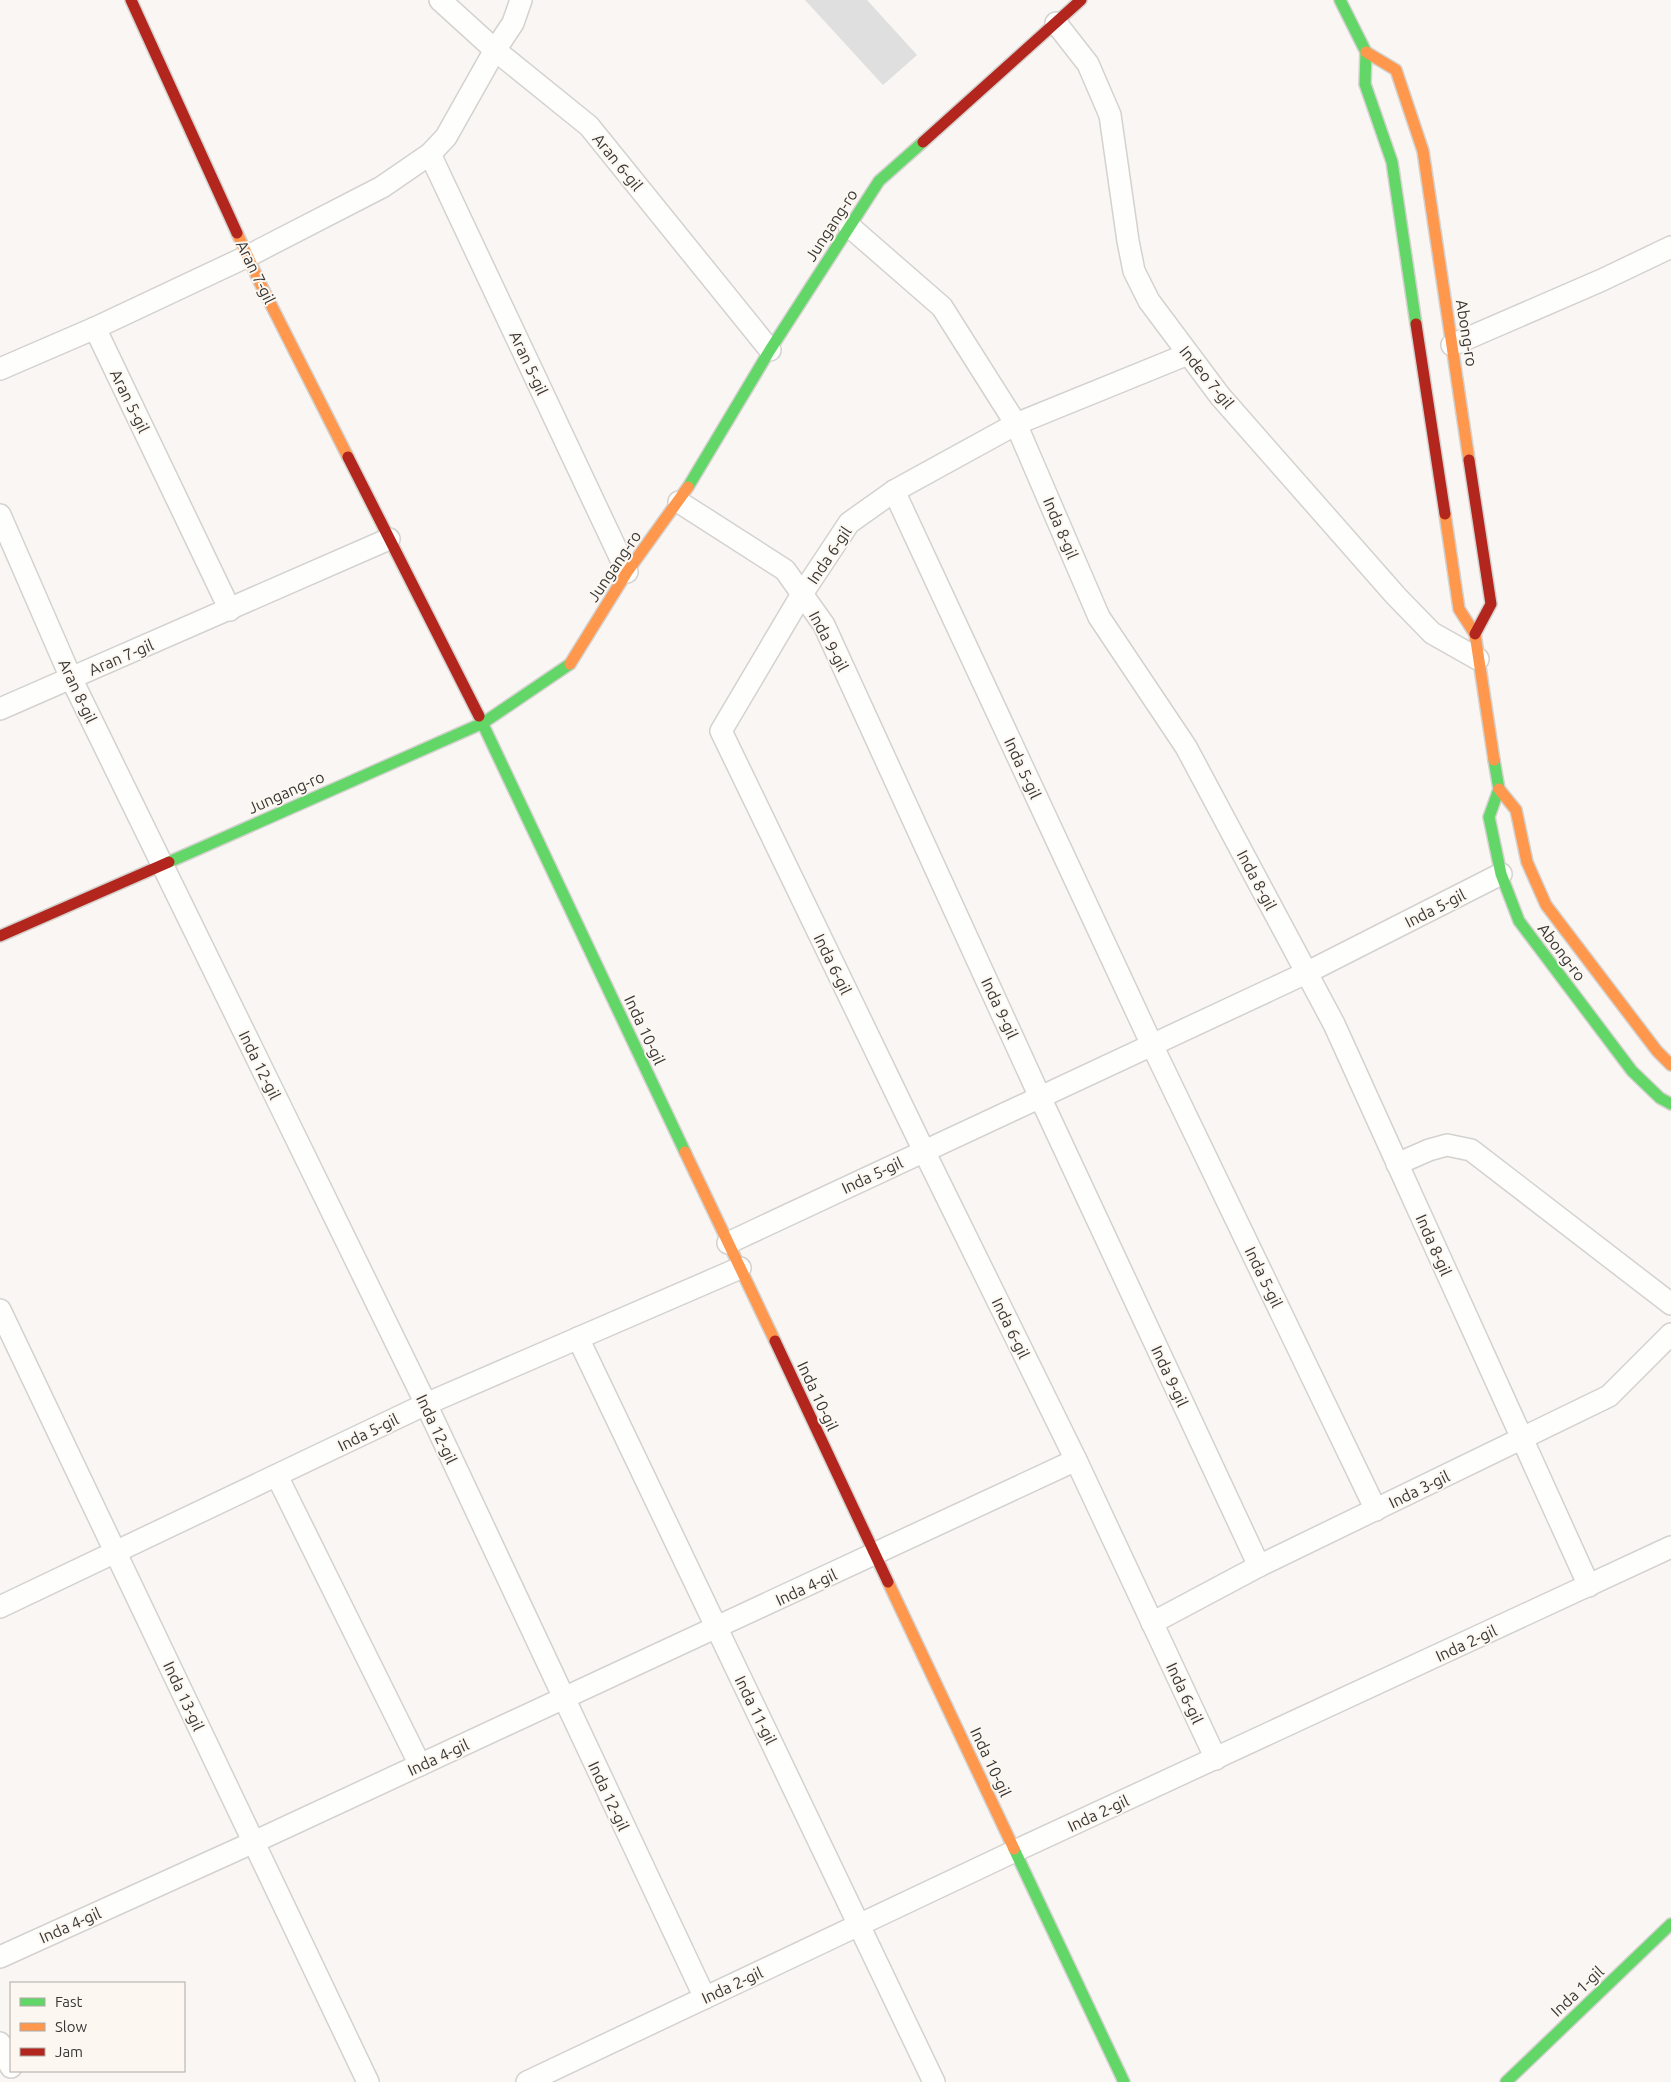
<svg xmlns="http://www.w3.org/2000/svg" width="1671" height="2082" viewBox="0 0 1671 2082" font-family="Ubuntu,sans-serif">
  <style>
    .building { fill: #dedfde }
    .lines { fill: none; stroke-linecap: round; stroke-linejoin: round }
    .street-casing { stroke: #d4d2cf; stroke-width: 24 }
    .fast-casing { stroke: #d4d2cf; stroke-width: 14 }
    .slow-casing { stroke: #d4d2cf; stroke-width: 14 }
    .jam-casing { stroke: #d4d2cf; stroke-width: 14 }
    .street { stroke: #fefefd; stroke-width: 21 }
    .fast { stroke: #63d668; stroke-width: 11 }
    .slow { stroke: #ff974d; stroke-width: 11 }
    .jam { stroke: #b3261e; stroke-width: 11 }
    .labels { text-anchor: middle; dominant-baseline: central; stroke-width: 4; stroke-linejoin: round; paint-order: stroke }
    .street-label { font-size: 16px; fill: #393735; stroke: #fcf7f0 }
  </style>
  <rect width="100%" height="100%" fill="#f9f6f3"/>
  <polygon class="building" points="805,0 867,0 917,55 883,85"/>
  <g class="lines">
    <defs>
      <g id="street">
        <polyline points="440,0 495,50 589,126 770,350"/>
        <polyline points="1056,23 1088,64 1110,115 1128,241 1134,271 1149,301 1220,396 1396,596 1432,633 1478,659"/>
        <polyline points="430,154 627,572"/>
        <polyline points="849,226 942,307 1016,424 1099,617 1186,747 1334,1024 1589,1586"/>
        <polyline points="95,328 230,610"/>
        <polyline points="1452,345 1602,280 1671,247"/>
        <polyline points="1188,354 1016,424 894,491 849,523 802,594 721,731 924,1151 1076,1460 1216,1759"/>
        <polyline points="0,369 95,328 248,256 382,187 430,154 446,137 495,50 513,23 521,0"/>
        <polyline points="894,491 1152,1045 1376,1510"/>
        <polyline points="679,502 785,570 824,625 1040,1097 1259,1566"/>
        <polyline points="0,515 71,678 426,1404 705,1998"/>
        <polyline points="0,709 389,539"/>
        <polyline points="1397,1164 1429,1150 1447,1145 1471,1150 1671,1304"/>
        <polyline points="728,1243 1306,973 1501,874"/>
        <polyline points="0,1310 368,2082"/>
        <polyline points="578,1338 934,2082"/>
        <polyline points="277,1476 420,1765"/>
        <polyline points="0,1607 426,1404 740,1268"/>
        <polyline points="1152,1623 1259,1566 1609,1396 1671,1334"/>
        <polyline points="0,1957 254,1842 1076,1460"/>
        <polyline points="0,2043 11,2067"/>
        <polyline points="527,2082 1015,1851 1671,1547"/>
      </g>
      <g id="fast">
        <polyline points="1340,0 1366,52 1365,84 1392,162 1416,324"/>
        <polyline points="688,487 770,350 879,181 923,142"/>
        <polyline points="479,716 685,1152"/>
        <polyline points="1494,760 1499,789 1489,817 1501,874 1519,921 1632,1071 1660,1098 1671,1104"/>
        <polyline points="169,862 483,723 570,664"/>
        <polyline points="1014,1849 1124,2082"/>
        <polyline points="1506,2082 1671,1924"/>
      </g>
      <g id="slow">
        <polyline points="1366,52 1396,70 1423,151 1469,460"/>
        <polyline points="237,233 259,281 348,457"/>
        <polyline points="1445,514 1459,609 1475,634 1494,760"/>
        <polyline points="570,664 627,572 688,487"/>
        <polyline points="1499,789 1516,810 1527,862 1546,905 1657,1051 1671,1065"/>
        <polyline points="685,1152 775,1341"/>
        <polyline points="888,1582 1014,1849"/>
      </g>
      <g id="jam">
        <polyline points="131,0 237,233"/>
        <polyline points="923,142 1081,0"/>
        <polyline points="1416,324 1445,514"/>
        <polyline points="348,457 479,716"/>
        <polyline points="1469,460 1491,604 1475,634"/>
        <polyline points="0,936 169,862"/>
        <polyline points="775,1341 888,1582"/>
      </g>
    </defs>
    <use href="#street" class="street-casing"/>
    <use href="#fast" class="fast-casing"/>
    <use href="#slow" class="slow-casing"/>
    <use href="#jam" class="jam-casing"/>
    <use href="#street" class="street"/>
    <use href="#fast" class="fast"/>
    <use href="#slow" class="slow"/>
    <use href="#jam" class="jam"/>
  </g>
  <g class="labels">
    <g class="street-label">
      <text transform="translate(618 162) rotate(51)">Aran 6-gil</text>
      <text transform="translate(831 225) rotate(-57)">Jungang-ro</text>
      <text transform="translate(256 272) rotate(64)">Aran 7-gil</text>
      <text transform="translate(1467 333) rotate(81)">Abong-ro</text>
      <text transform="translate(529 363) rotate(65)">Aran 5-gil</text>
      <text transform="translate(1207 377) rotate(51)">Indeo 7-gil</text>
      <text transform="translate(130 401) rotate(64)">Aran 5-gil</text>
      <text transform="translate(1061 528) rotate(67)">Inda 8-gil</text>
      <text transform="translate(829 555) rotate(-56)">Inda 6-gil</text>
      <text transform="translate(614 566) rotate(-56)">Jungang-ro</text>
      <text transform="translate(829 641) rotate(62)">Inda 9-gil</text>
      <text transform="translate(121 657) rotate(-23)">Aran 7-gil</text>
      <text transform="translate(78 691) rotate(65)">Aran 8-gil</text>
      <text transform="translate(1023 768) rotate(65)">Inda 5-gil</text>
      <text transform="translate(286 792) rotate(-24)">Jungang-ro</text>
      <text transform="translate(1257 880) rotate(62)">Inda 8-gil</text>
      <text transform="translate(1435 908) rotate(-27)">Inda 5-gil</text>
      <text transform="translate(1562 952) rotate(53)">Abong-ro</text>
      <text transform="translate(833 964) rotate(64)">Inda 6-gil</text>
      <text transform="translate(1000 1008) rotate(65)">Inda 9-gil</text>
      <text transform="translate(645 1030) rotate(65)">Inda 10-gil</text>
      <text transform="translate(260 1065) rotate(64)">Inda 12-gil</text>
      <text transform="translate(872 1175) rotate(-25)">Inda 5-gil</text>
      <text transform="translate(1434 1245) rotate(66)">Inda 8-gil</text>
      <text transform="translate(1264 1277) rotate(64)">Inda 5-gil</text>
      <text transform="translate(1011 1328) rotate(64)">Inda 6-gil</text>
      <text transform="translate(1170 1376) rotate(65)">Inda 9-gil</text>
      <text transform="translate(818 1396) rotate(65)">Inda 10-gil</text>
      <text transform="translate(437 1429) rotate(65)">Inda 12-gil</text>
      <text transform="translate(368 1432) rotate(-26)">Inda 5-gil</text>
      <text transform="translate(1419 1489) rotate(-26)">Inda 3-gil</text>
      <text transform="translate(806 1587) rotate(-25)">Inda 4-gil</text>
      <text transform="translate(1466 1643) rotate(-25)">Inda 2-gil</text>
      <text transform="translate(1185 1693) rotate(65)">Inda 6-gil</text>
      <text transform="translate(184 1696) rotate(65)">Inda 13-gil</text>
      <text transform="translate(756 1710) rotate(64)">Inda 11-gil</text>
      <text transform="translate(438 1757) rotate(-25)">Inda 4-gil</text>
      <text transform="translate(991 1762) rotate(65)">Inda 10-gil</text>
      <text transform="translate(609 1796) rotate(65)">Inda 12-gil</text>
      <text transform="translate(1098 1813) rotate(-25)">Inda 2-gil</text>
      <text transform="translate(70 1925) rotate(-24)">Inda 4-gil</text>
      <text transform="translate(732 1985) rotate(-25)">Inda 2-gil</text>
      <text transform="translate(1577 1991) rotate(-43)">Inda 1-gil</text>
    </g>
  </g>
  <rect x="10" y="1982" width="175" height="90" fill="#fcf7f0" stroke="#aeaaa5"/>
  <rect x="20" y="1998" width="25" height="8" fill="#63d668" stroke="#aeaaa5"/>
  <text x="55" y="2007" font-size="15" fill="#393735">Fast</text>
  <rect x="20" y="2023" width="25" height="8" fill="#ff974d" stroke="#aeaaa5"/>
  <text x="55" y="2032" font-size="15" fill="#393735">Slow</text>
  <rect x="20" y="2048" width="25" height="8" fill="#b3261e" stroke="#aeaaa5"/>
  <text x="55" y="2057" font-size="15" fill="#393735">Jam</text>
</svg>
